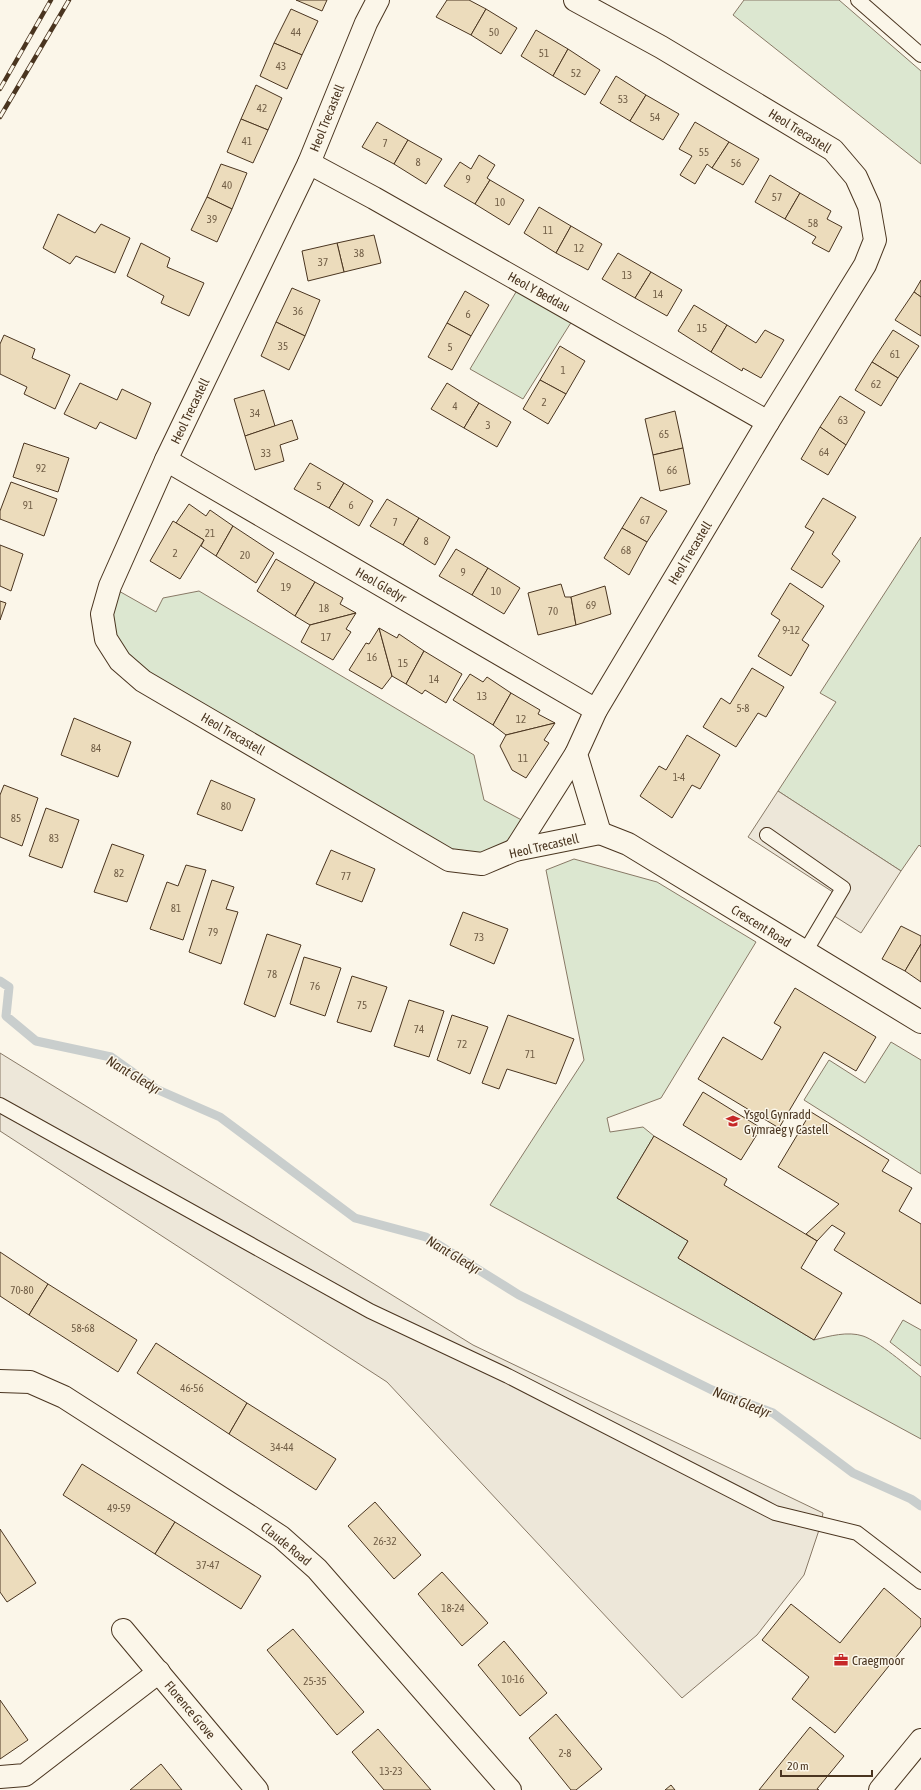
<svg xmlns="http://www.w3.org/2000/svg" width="921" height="1790" viewBox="0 0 921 1790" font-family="'Asap Condensed',sans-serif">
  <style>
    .green { fill: #dce7d0; stroke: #887966 }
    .parking { fill: #ede7d9; stroke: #887966 }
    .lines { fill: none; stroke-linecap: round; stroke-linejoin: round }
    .stream { stroke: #c9cecd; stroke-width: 9 }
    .building { fill: #ecdcbc; stroke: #4a3520 }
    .lane-casing { stroke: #4a3520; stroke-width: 16 }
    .street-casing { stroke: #4a3520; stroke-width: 24 }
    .lane { stroke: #fbf6e9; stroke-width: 14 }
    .street { stroke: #fbf6e9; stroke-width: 22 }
    .rail-casing { stroke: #4a3520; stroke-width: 4.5 }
    .rail { stroke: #fbf6e9; stroke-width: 3; stroke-dasharray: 9; stroke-linecap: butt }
    .labels { text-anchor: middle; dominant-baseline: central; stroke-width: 3; stroke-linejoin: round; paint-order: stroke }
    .number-label { font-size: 11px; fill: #725f47 }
    .street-label { font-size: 13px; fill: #4a3520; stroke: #fbf6e9 }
    .poi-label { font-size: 13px; fill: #4a3520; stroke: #fbf6e9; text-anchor: start }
    .water-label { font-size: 14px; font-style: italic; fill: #4a3520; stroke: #fbf6e9 }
  </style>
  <rect width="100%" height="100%" fill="#fbf6e9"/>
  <g class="green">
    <polygon points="744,0 839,0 921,71 921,164 733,15"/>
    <polygon points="522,282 577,313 523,399 470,369"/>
    <polygon points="921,537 921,847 919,845 901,871 778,791 836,702 820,693"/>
    <polygon points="110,586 156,612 163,598 199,591 474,755 484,800 531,825 515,850 449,860 143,681 106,639"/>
    <path d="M574,859L657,882L756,942L661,1098L607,1118L610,1132L643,1127L654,1136L617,1198L688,1241L678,1258L814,1340C829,1336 848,1331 863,1336C878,1341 907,1366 921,1377V1439L490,1205L584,1060L546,870Z"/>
    <polygon points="891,1042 921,1060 921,1174 804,1100 829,1060 865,1083"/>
    <polygon points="903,1320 921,1330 921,1366 890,1342"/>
  </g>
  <g class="parking">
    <polygon points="778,791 901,871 861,933 828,912 839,896 748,837"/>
    <polygon points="0,1053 473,1345 823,1513 821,1524 804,1575 757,1635 682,1698 387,1382 0,1131"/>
  </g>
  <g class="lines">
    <polyline class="stream" points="0,981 9,987 6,1016 36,1041 111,1057 156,1089 220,1117 355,1218 426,1237 519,1295 712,1390 773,1413 853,1473 911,1499 921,1506"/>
  </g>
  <g class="building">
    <polygon points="296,0 327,0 322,11"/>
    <polygon points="447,0 469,0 486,9 471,35 436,17"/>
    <polygon points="291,9 318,21 302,55 274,43"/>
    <polygon points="486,9 517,28 501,54 471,35"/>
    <polygon points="536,30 568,49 553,76 521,56"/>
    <polygon points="274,43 302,55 287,89 260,76"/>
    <polygon points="568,49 600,70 585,95 553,76"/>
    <polygon points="616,76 646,95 630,121 600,103"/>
    <polygon points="256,85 282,98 268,130 241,119"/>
    <polygon points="646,95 679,114 663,140 630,121"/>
    <polygon points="241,119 268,130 253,163 227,152"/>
    <polygon points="377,122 408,140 394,164 362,147"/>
    <polygon points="695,122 729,142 712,168 707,164 695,184 680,175 692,156 679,149"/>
    <polygon points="408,140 442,159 426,184 394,164"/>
    <polygon points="729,142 759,159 743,185 712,168"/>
    <polygon points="479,155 495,165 487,178 490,180 475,204 444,186 460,162 471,169"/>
    <polygon points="221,164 247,173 232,209 207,197"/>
    <polygon points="770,175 800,193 785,219 755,202"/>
    <polygon points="490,180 524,200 509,225 475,204"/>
    <polygon points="800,193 831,211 827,219 842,227 829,252 812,243 816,237 785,219"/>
    <polygon points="207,197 232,209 217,242 191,230"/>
    <polygon points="539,207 571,226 556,253 524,233"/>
    <polygon points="58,214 95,233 101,224 130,238 115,273 76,256 70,264 43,248"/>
    <polygon points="571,226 602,244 588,270 556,253"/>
    <polygon points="374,235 381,263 344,272 337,243"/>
    <polygon points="141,243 170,258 167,267 204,283 189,316 161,303 164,296 127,276"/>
    <polygon points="337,243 344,272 308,281 302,251"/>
    <polygon points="618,253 651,272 635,298 602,279"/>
    <polygon points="651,272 682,290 667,316 635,298"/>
    <polygon points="921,280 921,297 914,292"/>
    <polygon points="292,288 320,300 305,336 276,322"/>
    <polygon points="465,291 489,305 471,336 447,323"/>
    <polygon points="914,292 921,297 921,336 895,320"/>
    <polygon points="694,305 727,325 711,352 678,331"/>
    <polygon points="276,322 305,336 289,370 261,356"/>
    <polygon points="447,323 471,336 452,370 428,357"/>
    <polygon points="727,325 756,343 765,330 784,340 761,378 743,368 742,371 711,352"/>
    <polygon points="893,330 919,346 898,378 872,362"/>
    <polygon points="4,335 35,349 32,358 70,375 55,409 24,394 27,387 0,374 0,344"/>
    <polygon points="560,346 585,361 566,394 540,380"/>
    <polygon points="872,362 898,378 881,406 855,390"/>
    <polygon points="540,380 566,394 548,424 523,409"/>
    <polygon points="80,383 117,400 122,389 151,403 136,439 100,422 96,429 64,414"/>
    <polygon points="447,383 479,403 464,428 431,409"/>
    <polygon points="264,390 275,426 245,436 234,399"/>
    <polygon points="840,396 865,412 846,445 820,427"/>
    <polygon points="479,403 511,422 497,447 464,428"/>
    <polygon points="675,411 683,448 653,455 645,419"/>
    <polygon points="292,420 298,439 280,445 284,461 255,470 245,436"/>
    <polygon points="820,427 846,445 828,475 801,459"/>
    <polygon points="24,443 69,458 58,492 13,477"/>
    <polygon points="683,448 690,484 660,491 653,455"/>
    <polygon points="310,463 344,483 329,508 294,489"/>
    <polygon points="11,482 57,499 44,536 0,519 0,511"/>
    <polygon points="344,483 373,501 359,526 329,508"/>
    <polygon points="641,497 667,511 647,542 622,528"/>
    <polygon points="823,498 856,517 832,554 840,561 822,588 791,569 814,532 805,527"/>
    <polygon points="387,499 419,518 403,545 370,526"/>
    <polygon points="189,504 206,516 210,510 233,526 216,556 201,546 204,540 176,523"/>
    <polygon points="419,518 450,537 435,565 403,545"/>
    <polygon points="173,521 204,540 180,579 150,561"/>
    <polygon points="233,526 274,553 256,583 216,556"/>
    <polygon points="622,528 647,542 629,575 604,558"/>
    <polygon points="0,545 23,554 11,591 0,586"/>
    <polygon points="456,549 488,568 472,595 439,576"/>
    <polygon points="276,559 315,582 295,616 257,591"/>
    <polygon points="488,568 520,588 504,614 472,595"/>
    <polygon points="315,582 343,598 340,604 356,613 310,625 295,616"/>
    <polygon points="790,583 824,606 802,640 809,645 791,676 758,656 780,620 771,614"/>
    <polygon points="561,584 565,597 571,597 576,625 538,635 528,593"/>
    <polygon points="605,586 611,614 576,625 571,597"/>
    <polygon points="0,601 6,603 0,620"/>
    <polygon points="356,613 346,629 351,632 333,660 301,642 310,625"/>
    <polygon points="379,628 392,676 382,689 349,670 366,643 369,644"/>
    <polygon points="379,628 397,638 399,634 424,651 406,684 392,676"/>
    <polygon points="424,651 462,674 446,703 425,690 422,694 406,684"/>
    <polygon points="752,668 784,687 766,717 758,713 736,747 703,727 721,698 730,704"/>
    <polygon points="470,674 483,682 487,677 511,693 493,725 453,700"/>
    <polygon points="511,693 540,710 538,714 555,723 506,735 493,725"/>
    <polygon points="74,718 131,742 118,777 61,755"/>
    <polygon points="555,723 544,740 549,743 526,778 512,770 500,746 506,735"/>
    <polygon points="687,735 720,755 700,789 692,785 672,818 640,796 659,766 666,770"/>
    <polygon points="211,780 255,799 242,831 197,814"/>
    <polygon points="4,785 38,798 22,846 0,837 0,795"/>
    <polygon points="46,808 79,820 62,868 29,856"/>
    <polygon points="112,844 144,855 127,902 94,892"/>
    <polygon points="331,850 375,869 362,902 316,884"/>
    <polygon points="186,865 206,870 183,940 150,929 167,882 178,886"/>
    <polygon points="212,880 234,887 226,909 238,912 221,964 189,952"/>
    <polygon points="463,912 508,929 494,964 450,945"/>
    <polygon points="901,926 921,936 921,944 905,971 882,959"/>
    <polygon points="267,934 301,945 275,1017 244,1004"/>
    <polygon points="921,944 921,982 905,971"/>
    <polygon points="304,957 341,968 325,1016 290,1004"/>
    <polygon points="352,976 387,987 371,1032 337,1022"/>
    <polygon points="795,988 876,1037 856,1071 824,1052 779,1128 698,1079 723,1037 762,1060 781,1027 774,1023"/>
    <polygon points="409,1000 444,1011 429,1057 394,1046"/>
    <polygon points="452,1015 488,1027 470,1074 437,1060"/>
    <polygon points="508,1015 574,1039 556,1084 507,1069 499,1089 482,1083"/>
    <polygon points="703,1092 761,1128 741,1160 683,1125"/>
    <polygon points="811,1112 889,1160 882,1171 912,1188 899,1211 921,1224 921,1304 834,1250 845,1233 832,1225 817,1241 806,1234 839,1204 778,1167"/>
    <polygon points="654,1136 727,1179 724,1185 817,1241 801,1268 842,1293 814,1340 678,1258 688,1241 617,1198"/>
    <polygon points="0,1252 48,1284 29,1315 0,1296"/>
    <polygon points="48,1284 137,1340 118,1372 29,1315"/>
    <polygon points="156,1343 247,1403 229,1434 137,1373"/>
    <polygon points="247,1403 336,1459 316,1490 229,1434"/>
    <polygon points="82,1464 175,1522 155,1554 63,1495"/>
    <polygon points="375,1502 421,1555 394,1579 348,1526"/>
    <polygon points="175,1522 261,1576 241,1609 155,1554"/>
    <polygon points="0,1529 36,1583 7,1602 0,1592"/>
    <polygon points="442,1572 488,1623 462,1646 418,1594"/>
    <polygon points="884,1588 921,1619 921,1626 835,1733 792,1699 809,1677 762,1640 791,1604 840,1643"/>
    <polygon points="293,1629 364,1712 337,1735 267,1650"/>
    <polygon points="504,1641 547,1693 520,1716 478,1665"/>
    <polygon points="0,1700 28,1740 0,1759"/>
    <polygon points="556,1714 602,1769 576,1790 571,1790 529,1738"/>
    <polygon points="810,1727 844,1756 817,1789 819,1790 759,1790"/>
    <polygon points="378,1729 431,1790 384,1790 352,1752"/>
    <polygon points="161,1764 182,1790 130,1790"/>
    <polygon points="671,1785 675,1790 665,1790"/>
  </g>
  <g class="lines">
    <defs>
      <g id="lane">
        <polyline points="858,0 921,55"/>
        <polyline points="767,835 843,888 805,952"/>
        <polyline points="0,1105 370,1311 508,1376 775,1513 857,1533 921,1582"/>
      </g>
      <g id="street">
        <polyline points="378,0 366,23 309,163 166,460 110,586 102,614 106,639 120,661 143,681 449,860 482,864 515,850 600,833 576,754 596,710 768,422 865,265 875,240 869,206 856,177 833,150 661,47 575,0"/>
        <polyline points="309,163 374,198 768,422"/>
        <polyline points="166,460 596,710"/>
        <polyline points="600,833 628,844 921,1022"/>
        <polyline points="515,850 576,754"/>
        <polyline points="0,1381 30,1382 64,1397 251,1517 281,1537 317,1569 510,1790"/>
        <polyline points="123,1630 257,1790"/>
        <polyline points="0,1777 25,1775 159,1672"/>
        <polyline points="880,1790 921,1740"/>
      </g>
    </defs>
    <use href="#lane" class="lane-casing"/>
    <use href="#street" class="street-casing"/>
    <use href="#lane" class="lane"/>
    <use href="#street" class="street"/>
    <defs>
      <g id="rail">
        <polyline points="0,89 51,0"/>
        <polyline points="0,117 69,0"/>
      </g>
    </defs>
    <use href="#rail" class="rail-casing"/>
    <use href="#rail" class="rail"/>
  </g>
  <defs>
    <symbol id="school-bare" viewBox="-9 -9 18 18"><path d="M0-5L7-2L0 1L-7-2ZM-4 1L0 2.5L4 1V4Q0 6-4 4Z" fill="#c62828" stroke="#fbf6e9" stroke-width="2.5" paint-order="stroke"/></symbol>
    <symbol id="office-bare" viewBox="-9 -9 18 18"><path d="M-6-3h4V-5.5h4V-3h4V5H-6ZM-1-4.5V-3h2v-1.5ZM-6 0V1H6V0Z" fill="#c62828" stroke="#fbf6e9" stroke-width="2.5" paint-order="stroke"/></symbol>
  </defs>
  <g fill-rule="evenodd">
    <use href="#school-bare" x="723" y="1111" width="20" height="20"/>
    <use href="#office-bare" x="831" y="1650" width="20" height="20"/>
  </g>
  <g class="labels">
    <g class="number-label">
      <text x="296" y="32">44</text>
      <text x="494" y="32">50</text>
      <text x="544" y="53">51</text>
      <text x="281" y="66">43</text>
      <text x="576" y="73">52</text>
      <text x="623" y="99">53</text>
      <text x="262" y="108">42</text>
      <text x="655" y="117">54</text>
      <text x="247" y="141">41</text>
      <text x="385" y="143">7</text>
      <text x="704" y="152">55</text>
      <text x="418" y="162">8</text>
      <text x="736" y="163">56</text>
      <text x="468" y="179">9</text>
      <text x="227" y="185">40</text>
      <text x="777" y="197">57</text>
      <text x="500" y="202">10</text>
      <text x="212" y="219">39</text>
      <text x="813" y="223">58</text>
      <text x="548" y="230">11</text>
      <text x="579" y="248">12</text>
      <text x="359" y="253">38</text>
      <text x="323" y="262">37</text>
      <text x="627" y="275">13</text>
      <text x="658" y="294">14</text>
      <text x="298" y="311">36</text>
      <text x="468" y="314">6</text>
      <text x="702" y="328">15</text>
      <text x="283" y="346">35</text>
      <text x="450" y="347">5</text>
      <text x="895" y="354">61</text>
      <text x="563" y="370">1</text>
      <text x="876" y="384">62</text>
      <text x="544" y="402">2</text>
      <text x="455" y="406">4</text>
      <text x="255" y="413">34</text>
      <text x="843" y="420">63</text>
      <text x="488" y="425">3</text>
      <text x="664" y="434">65</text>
      <text x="824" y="452">64</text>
      <text x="266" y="453">33</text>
      <text x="41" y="468">92</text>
      <text x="672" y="470">66</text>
      <text x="319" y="486">5</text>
      <text x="28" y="505">91</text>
      <text x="351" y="505">6</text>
      <text x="645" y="520">67</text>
      <text x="395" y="522">7</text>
      <text x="210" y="533">21</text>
      <text x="426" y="541">8</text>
      <text x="626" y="550">68</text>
      <text x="175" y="553">2</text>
      <text x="245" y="555">20</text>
      <text x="463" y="572">9</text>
      <text x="286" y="587">19</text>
      <text x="496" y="591">10</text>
      <text x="591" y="605">69</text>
      <text x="324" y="608">18</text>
      <text x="553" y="611">70</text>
      <text x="791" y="630">9-12</text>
      <text x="326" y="637">17</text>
      <text x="372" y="657">16</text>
      <text x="403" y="663">15</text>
      <text x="434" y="679">14</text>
      <text x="482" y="696">13</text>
      <text x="743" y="708">5-8</text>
      <text x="521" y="719">12</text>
      <text x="96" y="748">84</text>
      <text x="523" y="758">11</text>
      <text x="679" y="777">1-4</text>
      <text x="226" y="806">80</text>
      <text x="16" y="818">85</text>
      <text x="54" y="838">83</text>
      <text x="119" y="873">82</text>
      <text x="346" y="876">77</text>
      <text x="176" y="908">81</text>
      <text x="213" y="932">79</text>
      <text x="479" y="937">73</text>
      <text x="272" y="974">78</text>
      <text x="315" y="986">76</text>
      <text x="362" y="1005">75</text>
      <text x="419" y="1029">74</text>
      <text x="462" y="1044">72</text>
      <text x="530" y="1054">71</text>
      <text x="22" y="1290">70-80</text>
      <text x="83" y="1328">58-68</text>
      <text x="192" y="1388">46-56</text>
      <text x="282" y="1447">34-44</text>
      <text x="119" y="1508">49-59</text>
      <text x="385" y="1541">26-32</text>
      <text x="208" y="1565">37-47</text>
      <text x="453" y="1608">18-24</text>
      <text x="513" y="1679">10-16</text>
      <text x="315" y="1681">25-35</text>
      <text x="565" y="1753">2-8</text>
      <text x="391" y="1771">13-23</text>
    </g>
    <g class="street-label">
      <text transform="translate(327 118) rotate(-68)">Heol Trecastell</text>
      <text transform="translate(800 131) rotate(32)">Heol Trecastell</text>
      <text transform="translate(539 292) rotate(29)">Heol Y Beddau</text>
      <text transform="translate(190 411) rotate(-64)">Heol Trecastell</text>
      <text transform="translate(690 553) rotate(-59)">Heol Trecastell</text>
      <text transform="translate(381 585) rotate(30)">Heol Gledyr</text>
      <text transform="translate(233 734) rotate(30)">Heol Trecastell</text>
      <text transform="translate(544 846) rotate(-13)">Heol Trecastell</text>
      <text transform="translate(761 926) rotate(32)">Crescent Road</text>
      <text transform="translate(286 1544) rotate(39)">Claude Road</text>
      <text transform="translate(190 1710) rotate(50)">Florence Grove</text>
    </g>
    <g class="poi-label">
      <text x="744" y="1114">Ysgol Gynradd<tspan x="744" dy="15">Gymraeg y Castell</tspan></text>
      <text x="852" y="1660">Craegmoor</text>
    </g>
    <g class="water-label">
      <text transform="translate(134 1075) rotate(31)">Nant Gledyr</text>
      <text transform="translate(454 1255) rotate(31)">Nant Gledyr</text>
      <text transform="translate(742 1402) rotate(22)">Nant Gledyr</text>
    </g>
  </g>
  <path d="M781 1770v6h91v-6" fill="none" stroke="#4a3520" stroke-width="2"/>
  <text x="787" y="1770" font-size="12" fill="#4a3520" stroke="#fbf6e9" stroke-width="3" paint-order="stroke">20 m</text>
</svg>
